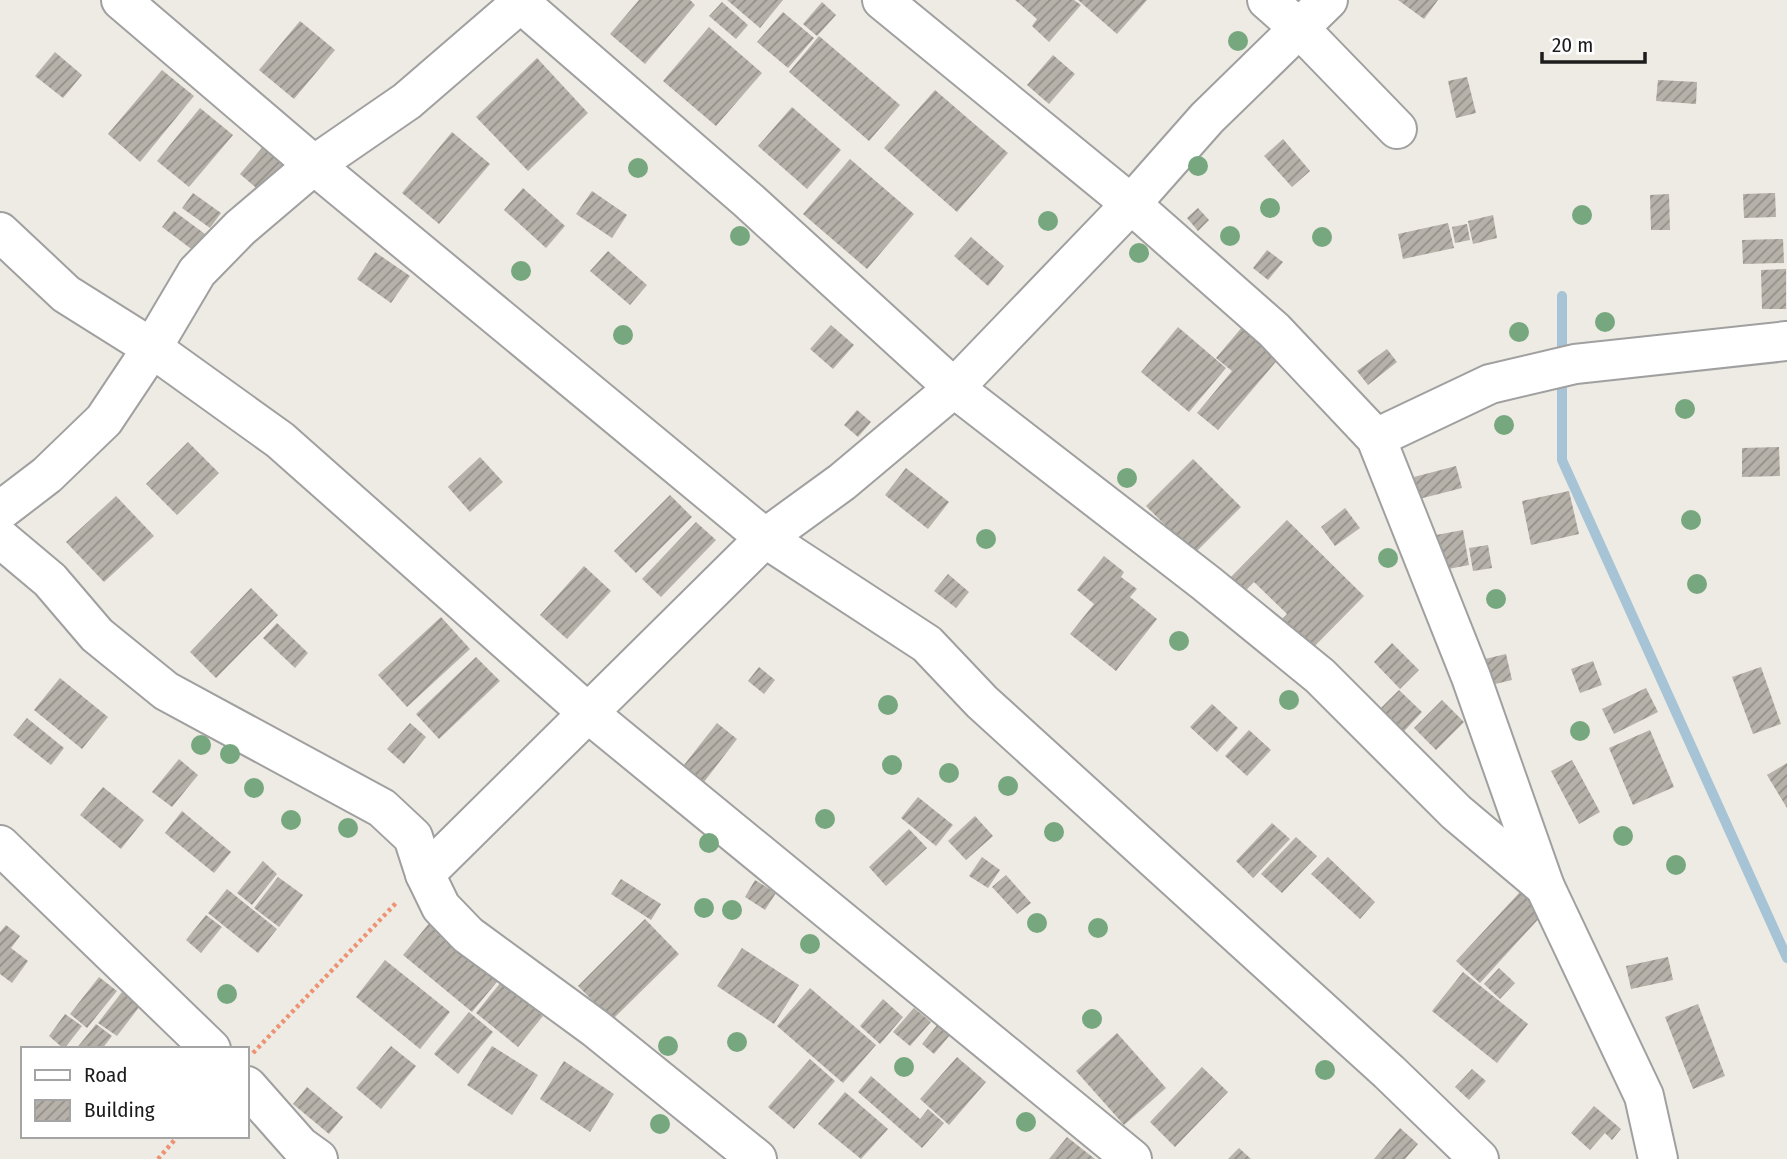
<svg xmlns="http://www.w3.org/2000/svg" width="1787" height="1159" viewBox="0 0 1787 1159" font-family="'Fira Sans Condensed',sans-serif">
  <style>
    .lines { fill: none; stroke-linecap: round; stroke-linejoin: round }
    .stream { stroke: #a7c4d7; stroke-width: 10 }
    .building { fill: url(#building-hatch) }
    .minor-casing { stroke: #a0a0a0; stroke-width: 42 }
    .path { stroke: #ed9374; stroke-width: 4.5; stroke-dasharray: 3.5 3.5; stroke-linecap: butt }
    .minor { stroke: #fff; stroke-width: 38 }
    .tree { fill: #76a77e }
  </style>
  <defs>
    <pattern id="building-hatch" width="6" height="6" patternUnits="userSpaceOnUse" patternTransform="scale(1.75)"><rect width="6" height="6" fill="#b6b1a9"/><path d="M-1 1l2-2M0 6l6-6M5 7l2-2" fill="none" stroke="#938f89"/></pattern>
  </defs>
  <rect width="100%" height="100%" fill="#edebe3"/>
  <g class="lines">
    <polyline class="stream" points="1562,296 1562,460 1787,958"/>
  </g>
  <g class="building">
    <polygon points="639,0 690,0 695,5 645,64 610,34"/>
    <polygon points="727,0 783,0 760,28"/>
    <polygon points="1015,0 1074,0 1081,5 1049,42 1032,26 1037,19"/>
    <polygon points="1078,0 1147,0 1117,34"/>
    <polygon points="1398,0 1438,0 1424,19"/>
    <polygon points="722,2 748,25 736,39 709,16"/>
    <polygon points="822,2 836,15 817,36 803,24"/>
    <polygon points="783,12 814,38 788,68 757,42"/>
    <polygon points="300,21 335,50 294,99 259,70"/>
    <polygon points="709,27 762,73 716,126 663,81"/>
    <polygon points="819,36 900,105 869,141 789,72"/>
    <polygon points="55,52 82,75 63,98 35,76"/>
    <polygon points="1053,55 1075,74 1049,104 1027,85"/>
    <polygon points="537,58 588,113 528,171 476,117"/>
    <polygon points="162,70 194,96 140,162 108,134"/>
    <polygon points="1467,77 1476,113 1456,118 1448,81"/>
    <polygon points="1658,80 1697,82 1696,104 1656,101"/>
    <polygon points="935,90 1008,153 957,212 884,148"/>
    <polygon points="792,107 841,150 807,189 758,146"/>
    <polygon points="200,108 233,135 189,187 157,161"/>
    <polygon points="452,132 490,164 439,224 402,193"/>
    <polygon points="1283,139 1310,171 1292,187 1264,156"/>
    <polygon points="266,143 287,161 261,192 240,174"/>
    <polygon points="850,159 914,214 867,269 803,214"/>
    <polygon points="523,188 565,226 546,248 504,210"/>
    <polygon points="592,191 627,215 612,238 576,214"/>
    <polygon points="193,193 221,213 210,228 182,208"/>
    <polygon points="1775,193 1776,217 1744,218 1743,194"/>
    <polygon points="1669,194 1670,230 1651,230 1650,195"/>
    <polygon points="1198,208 1209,220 1198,231 1187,218"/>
    <polygon points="174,211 209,237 198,254 162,227"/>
    <polygon points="1493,215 1497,238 1473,244 1468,221"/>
    <polygon points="1448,223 1454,248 1403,259 1398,234"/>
    <polygon points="1467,224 1470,240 1455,243 1452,227"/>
    <polygon points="971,237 1004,266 988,286 954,256"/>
    <polygon points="1783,239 1784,263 1743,264 1742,240"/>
    <polygon points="1267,250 1283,262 1268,280 1253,268"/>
    <polygon points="608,251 647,285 630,305 590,271"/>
    <polygon points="375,252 410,276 391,303 357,279"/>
    <polygon points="1786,269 1786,309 1762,309 1761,270"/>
    <polygon points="831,325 854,345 833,369 810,349"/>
    <polygon points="1243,326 1280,357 1218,430 1197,413 1232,371 1216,358"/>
    <polygon points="1178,327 1226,368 1189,412 1141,372"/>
    <polygon points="1387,349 1397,362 1368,385 1357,371"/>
    <polygon points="857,410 871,422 858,437 844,425"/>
    <polygon points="188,442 219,473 177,515 146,484"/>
    <polygon points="1779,447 1780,476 1742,477 1742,448"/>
    <polygon points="480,457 503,482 470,512 448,487"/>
    <polygon points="1193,459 1241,507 1194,554 1146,506"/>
    <polygon points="1456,466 1462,488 1419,499 1414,477"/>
    <polygon points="906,468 949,502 928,529 885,495"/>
    <polygon points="1569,491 1579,534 1531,545 1522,501"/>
    <polygon points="670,495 692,517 636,573 614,551"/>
    <polygon points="116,496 154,536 104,582 66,542"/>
    <polygon points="1345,508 1360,528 1335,546 1321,527"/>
    <polygon points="1287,520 1364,596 1303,658 1273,628 1287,614 1254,582 1240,596 1226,582"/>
    <polygon points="696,522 716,540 661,597 642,579"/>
    <polygon points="1463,530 1469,565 1443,570 1436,535"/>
    <polygon points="1488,545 1492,568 1473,571 1469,548"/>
    <polygon points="1104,556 1124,572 1121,577 1137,589 1130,597 1157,619 1116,671 1070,634 1094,604 1077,590"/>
    <polygon points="584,566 611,591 567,639 540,615"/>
    <polygon points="948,574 969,592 956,608 934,591"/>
    <polygon points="251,588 278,615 216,678 190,652"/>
    <polygon points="441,617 470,649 407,707 378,675"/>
    <polygon points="277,623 308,653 295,668 263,638"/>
    <polygon points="1392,643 1419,670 1400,689 1374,662"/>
    <polygon points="1506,654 1512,680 1491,685 1485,659"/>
    <polygon points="476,657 500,681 439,739 416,714"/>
    <polygon points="1593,661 1602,685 1580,693 1571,669"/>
    <polygon points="759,667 775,680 764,694 748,681"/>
    <polygon points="1761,667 1781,724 1753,734 1732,677"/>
    <polygon points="60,678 108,717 82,749 34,710"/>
    <polygon points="1646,688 1658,712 1614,734 1602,709"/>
    <polygon points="1399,690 1422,712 1393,743 1370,719"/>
    <polygon points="1442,700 1464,722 1436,750 1414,728"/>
    <polygon points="1212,704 1238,728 1217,752 1190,727"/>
    <polygon points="27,718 64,748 51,765 13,735"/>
    <polygon points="410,723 426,737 404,764 387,749"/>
    <polygon points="717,723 737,739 704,782 684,765"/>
    <polygon points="1249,730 1271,750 1247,776 1225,756"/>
    <polygon points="1650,730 1674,787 1633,805 1609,748"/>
    <polygon points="179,759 198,775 172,807 152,792"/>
    <polygon points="1572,760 1600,812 1579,824 1551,771"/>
    <polygon points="1787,763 1787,808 1767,775"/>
    <polygon points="103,787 144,820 121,849 80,815"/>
    <polygon points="918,797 953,825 936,846 901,818"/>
    <polygon points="182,811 231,852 214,873 165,833"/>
    <polygon points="975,816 993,836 966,860 948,841"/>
    <polygon points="1272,823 1290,839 1253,878 1236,861"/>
    <polygon points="909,829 927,848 886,886 869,867"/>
    <polygon points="1296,837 1317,856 1282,893 1261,874"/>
    <polygon points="982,857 1000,870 988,888 969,876"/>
    <polygon points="1328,857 1375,902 1360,919 1311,874"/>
    <polygon points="263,861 277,874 252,905 237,893"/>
    <polygon points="1006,875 1031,903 1017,914 992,887"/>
    <polygon points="278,877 303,895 279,927 254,908"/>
    <polygon points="621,879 661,904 651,920 611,894"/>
    <polygon points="755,880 776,893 765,910 745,897"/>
    <polygon points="227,889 277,929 258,953 208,913"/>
    <polygon points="1520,892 1543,914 1480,983 1456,961"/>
    <polygon points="206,915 222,927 201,953 186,940"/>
    <polygon points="645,919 679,954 612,1020 578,986"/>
    <polygon points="431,921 501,977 472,1012 403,955"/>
    <polygon points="6,925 20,936 11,948 28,961 12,983 0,974 0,932"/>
    <polygon points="742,948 799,985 774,1024 717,986"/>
    <polygon points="1668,957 1673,980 1631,989 1626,966"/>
    <polygon points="385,960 450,1012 420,1049 356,997"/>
    <polygon points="1499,968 1515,983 1500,999 1484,984"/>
    <polygon points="1463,972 1528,1024 1497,1063 1432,1011"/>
    <polygon points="99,977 117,991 87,1028 70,1014"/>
    <polygon points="501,982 543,1016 518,1047 476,1013"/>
    <polygon points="810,988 876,1045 843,1083 777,1026"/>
    <polygon points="122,992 140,1006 117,1036 98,1023"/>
    <polygon points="883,999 903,1017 880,1044 860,1026"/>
    <polygon points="1698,1004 1725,1076 1693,1089 1665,1017"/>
    <polygon points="914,1008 931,1022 910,1046 893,1032"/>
    <polygon points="469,1012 493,1032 458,1074 434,1054"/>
    <polygon points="65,1014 82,1026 64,1049 49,1036"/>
    <polygon points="96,1024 112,1036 102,1049 76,1049"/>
    <polygon points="938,1024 950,1035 934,1054 922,1044"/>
    <polygon points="1117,1033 1166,1088 1124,1125 1076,1071"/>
    <polygon points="391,1046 416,1066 381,1109 356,1088"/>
    <polygon points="492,1046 538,1075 512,1115 467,1085"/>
    <polygon points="957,1057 986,1082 949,1125 920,1099"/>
    <polygon points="810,1059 835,1081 794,1129 768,1107"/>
    <polygon points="564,1061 614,1094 590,1132 540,1099"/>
    <polygon points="1202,1067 1228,1092 1175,1147 1150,1122"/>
    <polygon points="1472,1069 1486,1081 1469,1100 1455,1087"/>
    <polygon points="871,1076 920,1119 928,1109 944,1123 922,1148 858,1092"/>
    <polygon points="307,1087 343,1117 329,1134 293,1104"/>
    <polygon points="845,1092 888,1129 861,1159 818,1124"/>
    <polygon points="1594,1106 1621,1129 1612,1140 1605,1133 1590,1150 1571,1133"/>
    <polygon points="1400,1128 1418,1144 1405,1159 1374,1159"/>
    <polygon points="1067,1137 1095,1159 1049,1159"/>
    <polygon points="1239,1148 1251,1159 1228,1159"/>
  </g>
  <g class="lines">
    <defs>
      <g id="minor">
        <polyline points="121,0 314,165 765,538 927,644 982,702 1389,1072 1479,1159"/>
        <polyline points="517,0 749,201 954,388 1206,583 1320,676 1456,812 1545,887"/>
        <polyline points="882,0 1131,204 1274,330 1376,438 1471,677 1545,887 1644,1096 1658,1159"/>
        <polyline points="1267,0 1300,29 1397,129"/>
        <polyline points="0,232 66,294 152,348 280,440 588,713 1132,1159"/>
        <polyline points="1376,438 1490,384 1575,364 1787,341"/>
        <polyline points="0,511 47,475 104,420 152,348 197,272 240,228 314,165 407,101 524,0"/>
        <polyline points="0,538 50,580 97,635 166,691 382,808 413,837 425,874 441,907 468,935 595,1028 757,1159"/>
        <polyline points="0,845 211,1049"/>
        <polyline points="425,874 765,538 842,482 954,388 1131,204 1207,118 1328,0"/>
        <polyline points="247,1086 300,1146 318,1159"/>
      </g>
    </defs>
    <use href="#minor" class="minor-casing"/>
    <g class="path">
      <polyline points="253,1053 397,902"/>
      <polyline points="158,1159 178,1136"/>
    </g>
    <use href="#minor" class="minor"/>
  </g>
  <g class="tree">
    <circle cx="1238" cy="41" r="10"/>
    <circle cx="1198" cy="166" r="10"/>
    <circle cx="638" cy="168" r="10"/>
    <circle cx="1270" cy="208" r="10"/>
    <circle cx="1582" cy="215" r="10"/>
    <circle cx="1048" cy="221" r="10"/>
    <circle cx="740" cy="236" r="10"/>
    <circle cx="1230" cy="236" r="10"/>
    <circle cx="1322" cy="237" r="10"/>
    <circle cx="1139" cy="253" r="10"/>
    <circle cx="521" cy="271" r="10"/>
    <circle cx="1605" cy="322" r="10"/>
    <circle cx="1519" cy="332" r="10"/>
    <circle cx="623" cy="335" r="10"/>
    <circle cx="1685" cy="409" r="10"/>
    <circle cx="1504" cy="425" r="10"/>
    <circle cx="1127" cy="478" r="10"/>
    <circle cx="1691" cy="520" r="10"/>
    <circle cx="986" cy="539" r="10"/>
    <circle cx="1388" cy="558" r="10"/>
    <circle cx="1697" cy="584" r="10"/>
    <circle cx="1496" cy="599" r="10"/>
    <circle cx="1179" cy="641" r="10"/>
    <circle cx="1289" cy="700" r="10"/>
    <circle cx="888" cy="705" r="10"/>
    <circle cx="1580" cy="731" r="10"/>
    <circle cx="201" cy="745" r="10"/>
    <circle cx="230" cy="754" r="10"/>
    <circle cx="892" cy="765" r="10"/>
    <circle cx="949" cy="773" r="10"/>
    <circle cx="1008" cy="786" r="10"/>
    <circle cx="254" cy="788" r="10"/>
    <circle cx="825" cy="819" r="10"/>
    <circle cx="291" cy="820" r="10"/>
    <circle cx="348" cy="828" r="10"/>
    <circle cx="1054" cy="832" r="10"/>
    <circle cx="1623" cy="836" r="10"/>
    <circle cx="709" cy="843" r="10"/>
    <circle cx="1676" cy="865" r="10"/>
    <circle cx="704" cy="908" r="10"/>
    <circle cx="732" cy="910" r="10"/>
    <circle cx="1037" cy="923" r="10"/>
    <circle cx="1098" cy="928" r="10"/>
    <circle cx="810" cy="944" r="10"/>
    <circle cx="227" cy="994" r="10"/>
    <circle cx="1092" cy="1019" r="10"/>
    <circle cx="737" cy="1042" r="10"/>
    <circle cx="668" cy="1046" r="10"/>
    <circle cx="904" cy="1067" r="10"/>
    <circle cx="1325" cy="1070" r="10"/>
    <circle cx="1026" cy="1122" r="10"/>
    <circle cx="660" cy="1124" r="10"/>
  </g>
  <rect x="21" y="1047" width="228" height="91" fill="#ffffff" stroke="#a4a4a4" stroke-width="2"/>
  <rect x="35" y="1070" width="35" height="10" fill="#ffffff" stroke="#a4a4a4" stroke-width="2"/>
  <text x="84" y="1082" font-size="21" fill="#1c1c1c">Road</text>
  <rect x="35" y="1100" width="35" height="21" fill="url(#building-hatch)" stroke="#a4a4a4" stroke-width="2"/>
  <text x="84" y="1117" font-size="21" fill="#1c1c1c">Building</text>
  <path d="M1542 52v10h103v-10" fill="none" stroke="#1c1c1c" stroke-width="3.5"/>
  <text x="1552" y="52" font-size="21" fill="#1c1c1c" stroke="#ffffff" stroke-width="5" paint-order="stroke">20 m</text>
</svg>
